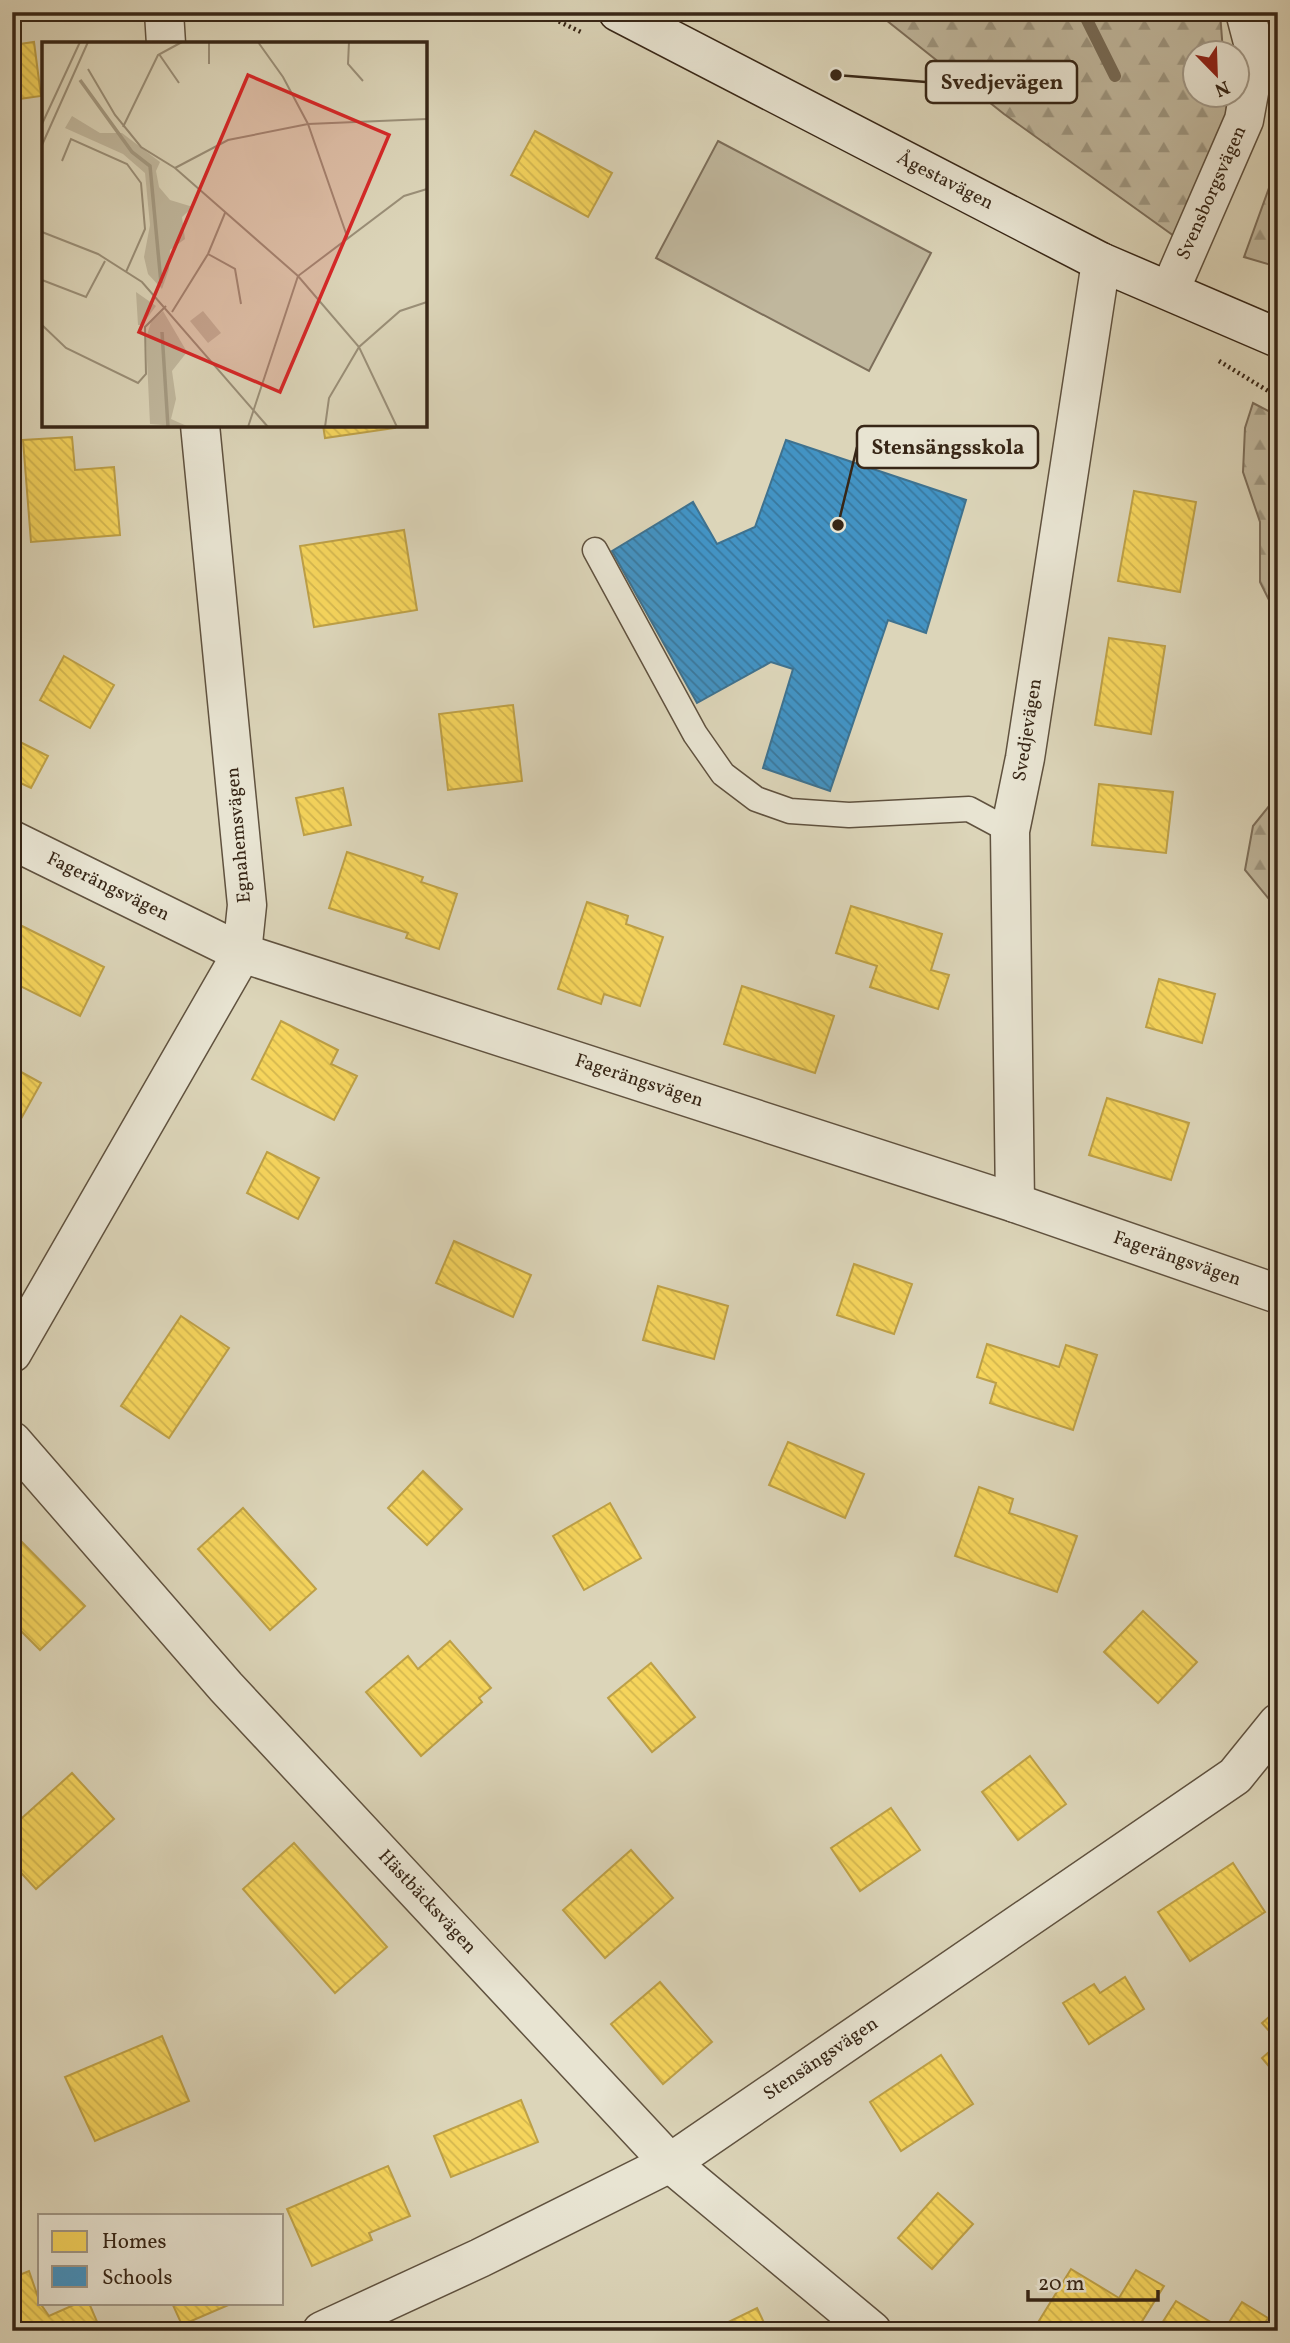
<svg xmlns="http://www.w3.org/2000/svg" width="1290" height="2343" viewBox="0 0 1290 2343" font-family="Vollkorn,serif">
  <style>
    .forest { fill: url(#forest-firs); stroke: #7c6e5a; stroke-width: 2 }
    .garden { fill: #c0b79d; stroke: #7c6e5a; stroke-width: 2 }
    .homes { fill: url(#homes-back-hatch); stroke: #bda047; stroke-width: 2 }
    .schools { fill: url(#schools-back-hatch); stroke: #3f728f; stroke-width: 2 }
    .lines { fill: none; stroke-linecap: round; stroke-linejoin: round }
    .stream { stroke: #786c57; stroke-width: 12 }
    .service-casing { stroke: #60523f; stroke-width: 27 }
    .minor-casing { stroke: #60523f; stroke-width: 41 }
    .secondary-casing { stroke: #372616; stroke-width: 41 }
    .path { stroke: #372616; stroke-width: 4.5; stroke-dasharray: 2 3.5; stroke-linecap: butt }
    .service { stroke: #e8e4d2; stroke-width: 24 }
    .minor { stroke: #e8e4d2; stroke-width: 38 }
    .secondary { stroke: #e8e4d2; stroke-width: 38 }
    .labels { text-anchor: middle; dominant-baseline: central; stroke-width: 7; stroke-linejoin: round; paint-order: stroke }
    .street-label { font-size: 19px; fill: #372616; stroke: #e8e4d2 }
    .inset-river { fill: none; stroke: #a49a82; stroke-width: 3.5 }
    .inset-road { fill: none; stroke: #9a8f78; stroke-width: 2 }
    .view { fill: #d62828; fill-opacity: 0.15; stroke: #d62828; stroke-width: 3.5 }
    .inset-edge { fill: none; stroke: #372616; stroke-width: 3.5 }
    .leader { fill: none; stroke: #372616; stroke-width: 2.5 }
    .callout-dot { fill: #372616; stroke: #e8e4d2; stroke-width: 2.5 }
    .callout { fill: #e8e4d2; stroke: #372616; stroke-width: 2.5 }
    .callout-label { font-size: 21px; text-anchor: middle; font-weight: bold; fill: #372616 }
  </style>
  <defs>
    <pattern id="forest-firs" width="22" height="20" patternUnits="userSpaceOnUse" patternTransform="scale(1.75)"><rect width="22" height="20" fill="#c0b79d"/><path d="M5 1l3.5 6h-7zM16 11l3.5 6h-7z" fill="#9d957f"/></pattern>
    <pattern id="homes-back-hatch" width="6" height="6" patternUnits="userSpaceOnUse" patternTransform="scale(1.75)"><rect width="6" height="6" fill="#f6d55c"/><path d="M-1 5l2 2M0 0l6 6M5-1l2 2" fill="none" stroke="#d4b74f"/></pattern>
    <pattern id="schools-back-hatch" width="6" height="6" patternUnits="userSpaceOnUse" patternTransform="scale(1.75)"><rect width="6" height="6" fill="#4393c3"/><path d="M-1 5l2 2M0 0l6 6M5-1l2 2" fill="none" stroke="#39789d"/></pattern>
  </defs>
  <rect width="100%" height="100%" fill="#dcd5b9"/>
  <filter id="stains"><feTurbulence type="fractalNoise" baseFrequency=".00286" numOctaves="4"/><feColorMatrix values="0 0 0 0 .2 0 0 0 0 .09 0 0 0 0 .02 0 0 0 .5 -.17"/></filter>
  <radialGradient id="worn" r=".72"><stop offset=".6" stop-color="#630" stop-opacity="0"/><stop offset="1" stop-color="#630" stop-opacity=".3"/></radialGradient>
  <g class="forest">
    <polygon points="876,12 1220,12 1223,52 1196,52 1196,94 1226,95 1227,117 1174,236 1004,114"/>
    <polygon points="1278,163 1278,267 1244,257"/>
    <polygon points="1253,403 1278,416 1278,618 1260,582 1260,522 1243,472 1245,428"/>
    <polygon points="1278,795 1278,910 1245,870 1253,826"/>
  </g>
  <polygon class="garden" points="718,141 931,253 869,371 656,258"/>
  <g class="homes">
    <polygon points="34,42 41,96 12,100 12,45"/>
    <polygon points="535,131 612,173 588,217 511,175"/>
    <polygon points="323,425 395,425 395,428 325,438"/>
    <polygon points="72,437 75,470 114,467 120,535 31,542 23,440"/>
    <polygon points="1134,491 1196,502 1180,592 1118,581"/>
    <polygon points="404,530 417,610 314,627 300,546"/>
    <polygon points="1109,638 1165,646 1151,734 1095,725"/>
    <polygon points="64,656 114,685 90,728 40,700"/>
    <polygon points="513,705 522,781 448,790 439,714"/>
    <polygon points="12,738 48,756 31,788 12,779"/>
    <polygon points="1099,784 1173,792 1166,853 1092,845"/>
    <polygon points="343,788 351,825 304,835 296,798"/>
    <polygon points="347,852 423,877 421,882 457,894 439,949 406,938 408,933 329,908"/>
    <polygon points="587,902 628,916 626,924 663,937 640,1006 604,994 601,1004 558,989"/>
    <polygon points="851,906 942,934 931,970 949,975 938,1009 870,987 877,966 836,953"/>
    <polygon points="22,926 104,967 80,1016 12,982 12,945"/>
    <polygon points="1159,979 1215,994 1202,1043 1146,1027"/>
    <polygon points="742,986 834,1016 815,1073 724,1044"/>
    <polygon points="281,1021 338,1050 331,1064 357,1076 334,1120 252,1079"/>
    <polygon points="12,1067 41,1083 12,1135"/>
    <polygon points="1107,1098 1189,1123 1171,1180 1089,1155"/>
    <polygon points="267,1152 319,1178 298,1219 247,1193"/>
    <polygon points="454,1241 531,1275 513,1317 436,1283"/>
    <polygon points="854,1264 912,1284 894,1334 837,1315"/>
    <polygon points="658,1286 728,1306 714,1359 643,1340"/>
    <polygon points="181,1316 229,1348 169,1438 121,1406"/>
    <polygon points="987,1344 1059,1367 1066,1345 1097,1355 1073,1430 990,1403 996,1383 977,1377"/>
    <polygon points="788,1442 864,1474 845,1518 769,1485"/>
    <polygon points="423,1471 462,1509 427,1545 388,1508"/>
    <polygon points="979,1487 1013,1499 1009,1513 1077,1536 1057,1592 955,1556"/>
    <polygon points="610,1503 641,1558 584,1590 553,1536"/>
    <polygon points="243,1508 316,1589 270,1630 198,1549"/>
    <polygon points="12,1532 85,1606 40,1650 12,1622"/>
    <polygon points="1143,1611 1197,1662 1158,1703 1104,1652"/>
    <polygon points="450,1641 491,1688 479,1698 482,1702 421,1756 366,1692 408,1656 418,1669"/>
    <polygon points="651,1663 695,1717 652,1752 608,1698"/>
    <polygon points="1030,1756 1066,1804 1018,1840 982,1792"/>
    <polygon points="72,1773 114,1819 36,1889 12,1863 12,1827"/>
    <polygon points="891,1808 920,1850 860,1891 831,1848"/>
    <polygon points="294,1843 387,1947 335,1993 243,1889"/>
    <polygon points="631,1850 673,1898 605,1958 563,1910"/>
    <polygon points="1233,1863 1265,1912 1190,1961 1158,1912"/>
    <polygon points="1125,1977 1144,2009 1089,2044 1063,2003 1094,1984 1100,1993"/>
    <polygon points="660,1982 712,2042 663,2084 611,2024"/>
    <polygon points="1278,2009 1278,2041 1262,2023"/>
    <polygon points="162,2036 189,2101 95,2141 65,2077"/>
    <polygon points="1278,2044 1278,2077 1262,2058"/>
    <polygon points="941,2055 973,2104 901,2151 870,2102"/>
    <polygon points="521,2100 538,2142 451,2177 434,2136"/>
    <polygon points="388,2166 410,2216 369,2233 372,2240 312,2266 287,2209"/>
    <polygon points="938,2193 973,2224 932,2269 898,2238"/>
    <polygon points="1071,2269 1119,2298 1136,2270 1164,2286 1136,2331 1037,2331 1034,2329"/>
    <polygon points="29,2271 40,2303 49,2316 78,2303 89,2303 101,2331 12,2331 12,2278"/>
    <polygon points="1176,2301 1224,2330 1242,2302 1268,2318 1260,2331 1157,2331"/>
    <polygon points="172,2303 233,2303 182,2325"/>
    <polygon points="757,2308 768,2331 710,2331"/>
  </g>
  <polygon class="schools" points="786,440 966,500 926,633 888,620 830,791 763,768 793,669 771,662 697,703 612,551 693,502 717,544 755,527"/>
  <g class="lines">
    <polyline class="stream" points="1083,12 1115,76"/>
    <defs>
      <polyline id="service" points="595,550 695,734 723,774 756,799 790,811 849,815 969,809 1010,831"/>
      <g id="minor">
        <polyline points="164,12 166,44"/>
        <polyline points="1170,290 1244,120 1256,54 1245,12"/>
        <polyline points="12,840 242,953 1015,1203 1278,1294"/>
        <polyline points="1015,1203 1010,831 1025,758 1101,262"/>
        <polyline points="12,1353 242,953 247,905 200,425"/>
        <polyline points="12,1441 226,1687 670,2163 872,2331"/>
        <polyline points="322,2331 480,2258 670,2163 1235,1776 1278,1723"/>
      </g>
      <polyline id="secondary" points="618,12 1101,262 1278,338"/>
    </defs>
    <use href="#service" class="service-casing"/>
    <use href="#minor" class="minor-casing"/>
    <use href="#secondary" class="secondary-casing"/>
    <g class="path">
      <polyline points="539,12 583,33"/>
      <polyline points="1219,361 1278,397"/>
    </g>
    <use href="#service" class="service"/>
    <use href="#minor" class="minor"/>
    <use href="#secondary" class="secondary"/>
  </g>
  <g class="labels">
    <g class="street-label">
      <text transform="translate(945 181) rotate(27)">Ågestavägen</text>
      <text transform="translate(1212 193) rotate(-66)">Svensborgsvägen</text>
      <text transform="translate(1028 730) rotate(-81)">Svedjevägen</text>
      <text transform="translate(239 835) rotate(-95)">Egnahemsvägen</text>
      <text transform="translate(108 887) rotate(26)">Fagerängsvägen</text>
      <text transform="translate(639 1081) rotate(18)">Fagerängsvägen</text>
      <text transform="translate(1177 1259) rotate(19)">Fagerängsvägen</text>
      <text transform="translate(427 1902) rotate(47)">Hästbäcksvägen</text>
      <text transform="translate(821 2059) rotate(-34)">Stensängsvägen</text>
    </g>
  </g>
  <g transform="translate(42 42)">
    <rect width="385" height="385" fill="#dcd5b9"/>
    <path d="M30,74L58,91H80L118,120L114,129L117,145L128,158L151,165L140,175L143,197L128,208L127,227L120,247L106,232L102,215L108,183L103,131L81,112L23,86ZM94,250L114,264L100,283H96ZM121,269L145,310L130,329L134,357L129,377L147,385L108,382L104,296L109,280Z" fill="#c0b79d"/>
    <path d="M161,269L179,291L166,301L148,279Z" fill="#c0b79d"/>
    <path class="inset-river" d="M38,38L90,110L108,124L119,241M120,290L126,385"/>
    <path class="inset-road" d="M216,0L241,35L266,82L306,197M307,0L306,22L321,39M117,12L137,41M167,22V0M46,27L73,73L99,105L133,126L256,234L317,305L355,385M0,82L38,0M81,85L116,13L140,0M0,103L46,0M20,119L29,97L85,122L99,141L103,187L84,230M133,126L186,98L266,82L385,77M0,190L56,212L100,240L226,385M166,212L193,227L199,262M0,238L44,255L63,219M130,270L166,212L183,171M0,283L24,306L96,341L104,332L103,285L124,264M206,385L256,234L362,154L385,147M283,385L287,356L317,305L358,269L385,260"/>
    <path class="view" d="M206,33L347,93L238,350L97,290Z"/>
    <rect width="385" height="385" class="inset-edge"/>
  </g>
  <path class="leader" d="M836 75L926 82M838 525L857 447"/>
  <g class="callout-dot">
    <circle cx="836" cy="75" r="7"/>
    <circle cx="838" cy="525" r="7"/>
  </g>
  <g class="callout">
    <rect x="926" y="61" width="151" height="42" rx="7"/>
    <rect x="857" y="426" width="181" height="42" rx="7"/>
  </g>
  <g class="callout-label">
    <text x="1002" y="89">Svedjevägen</text>
    <text x="948" y="454">Stensängsskola</text>
  </g>
  <rect width="1290" height="2343" fill="none" stroke="#dcd5b9" stroke-width="42"/>
  <rect x="14" y="14" width="1262" height="2315" fill="none" stroke="#372616" stroke-width="3.5"/>
  <rect x="21" y="21" width="1248" height="2301" fill="none" stroke="#372616" stroke-width="2"/>
  <rect x="38" y="2214" width="245" height="91" fill="#e8e4d2" stroke="#a19887" stroke-width="2"/>
  <rect x="52" y="2231" width="35" height="21" fill="#f6d55c" stroke="#a19887" stroke-width="2"/>
  <text x="102" y="2248" font-size="21" fill="#372616">Homes</text>
  <rect x="52" y="2266" width="35" height="21" fill="#4393c3" stroke="#a19887" stroke-width="2"/>
  <text x="102" y="2284" font-size="21" fill="#372616">Schools</text>
  <g transform="translate(1216 74) rotate(157)"><circle r="33" fill="#e8e4d2" stroke="#a19887" stroke-width="2"/>
  <path d="M0-5L12 26L0 18L-12 26Z" fill="#8f2418"/>
  <text y="-10" font-size="19" font-weight="bold" text-anchor="middle" fill="#372616">N</text>
  </g>
  <path d="M1028 2290v10h130v-10" fill="none" stroke="#372616" stroke-width="3.5"/>
  <text x="1038" y="2290" font-size="21" fill="#372616" stroke="#e8e4d2" stroke-width="5" paint-order="stroke">20 m</text>
  <rect width="100%" height="100%" filter="url(#stains)"/>
  <rect width="100%" height="100%" fill="url(#worn)"/>
</svg>
